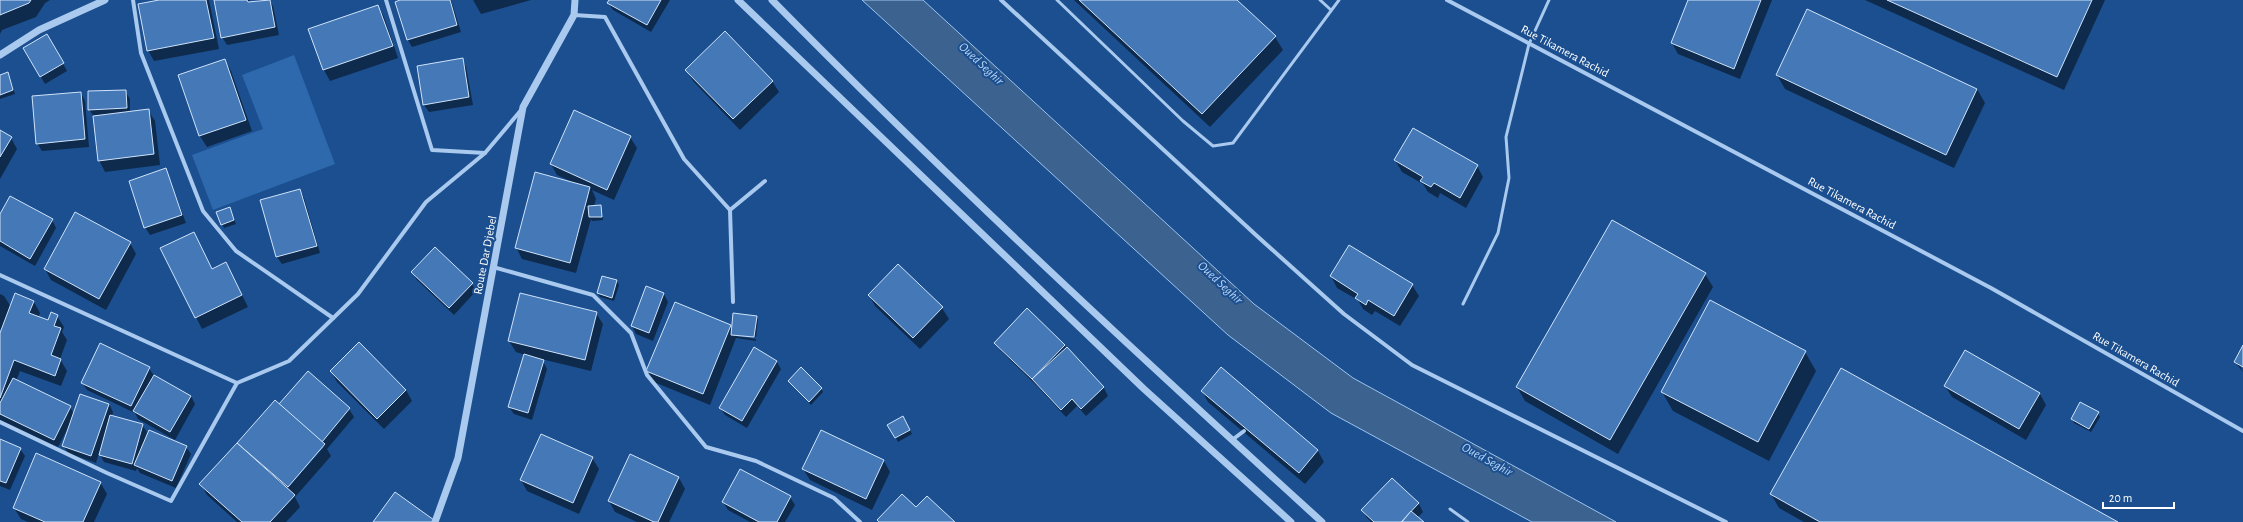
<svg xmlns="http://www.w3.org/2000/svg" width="2243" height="522" viewBox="0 0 2243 522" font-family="'Alegreya Sans',sans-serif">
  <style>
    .green { fill: #2e69ad }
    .water { fill: #3c6290; stroke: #9cc4f0 }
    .shadow { fill: #0007; fill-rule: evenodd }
    .building { fill: #4478b7; stroke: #cfe3fa }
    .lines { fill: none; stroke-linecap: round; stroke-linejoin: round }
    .service { stroke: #a9c9ee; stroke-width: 3 }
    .minor { stroke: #a9c9ee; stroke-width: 4 }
    .tertiary { stroke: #a9c9ee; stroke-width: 7 }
    .labels { text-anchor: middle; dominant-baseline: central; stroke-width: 4; stroke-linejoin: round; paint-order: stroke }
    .street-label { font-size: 12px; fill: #fff; stroke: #1b4f8f }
    .water-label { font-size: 13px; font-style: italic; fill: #b5d3f5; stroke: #1b4f8f }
  </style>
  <rect width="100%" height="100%" fill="#1b4f8f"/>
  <polygon class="green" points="294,55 335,164 213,210 192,155 263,129 242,75"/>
  <polygon class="water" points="862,0 923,0 1254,304 1353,378 1616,522 1532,522 1331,413 1228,335"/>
  <g class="shadow">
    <polygon points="0,0 50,0 45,3 36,17 2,30 0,34"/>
    <polygon points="164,0 209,0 219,49 154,61 148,50"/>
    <polygon points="215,0 250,0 250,3 269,0 273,6 279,35 227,45 222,37"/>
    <polygon points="404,0 451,0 461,32 412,47 408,40"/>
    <polygon points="473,0 531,0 481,14"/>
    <polygon points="610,0 670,0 651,32 613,10 608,3"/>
    <polygon points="1074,0 1235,0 1275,37 1283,50 1210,127"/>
    <polygon points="1689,0 1772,0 1740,79 1678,54 1672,43"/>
    <polygon points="1865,0 2105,0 2064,90"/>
    <polygon points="378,6 384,17 398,58 330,81 324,70 309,30"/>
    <polygon points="47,35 67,71 45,84 24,48"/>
    <polygon points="462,59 466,67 473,105 429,112 424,105"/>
    <polygon points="225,60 231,71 252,131 207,147 200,136 179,75"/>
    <polygon points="686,70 772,81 779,92 740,130 693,81"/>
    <polygon points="1777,75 1977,89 1985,103 1954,168 1785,89"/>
    <polygon points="0,76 9,77 15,94 0,99"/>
    <polygon points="125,91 130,99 130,112 148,110 155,121 160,165 105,172 99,160 94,117 89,109"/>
    <polygon points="81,93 85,101 89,147 42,151 37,143"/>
    <polygon points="0,132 11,138 17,149 0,179"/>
    <polygon points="630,137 637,148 614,200 592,190 596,199 594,206 600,206 603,220 592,221 591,219 576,273 522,259 516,247 570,181 557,175 551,164"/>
    <polygon points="1395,160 1477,166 1483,177 1466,208 1440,193 1438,198 1428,192 1423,184 1402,172"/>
    <polygon points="166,170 186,223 150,235 145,227"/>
    <polygon points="300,190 304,198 320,253 282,264 277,257 261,201"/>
    <polygon points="229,208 236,224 224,228 222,224"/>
    <polygon points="0,216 52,220 56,228 35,266 0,246"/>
    <polygon points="194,233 212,270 226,263 248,307 202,329 162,249"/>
    <polygon points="130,243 136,254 106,310 51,280 45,269"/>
    <polygon points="1349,246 1412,285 1419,296 1400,326 1375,311 1372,315 1363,309 1358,300 1337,288 1331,276"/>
    <polygon points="898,265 942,308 949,319 920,349 875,306 869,295"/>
    <polygon points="412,272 472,284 476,291 454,315 417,280"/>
    <polygon points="1705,274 1713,287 1618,454 1525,401 1517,387"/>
    <polygon points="603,277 617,281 619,285 614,301 600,297 598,293"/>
    <polygon points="646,288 664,294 668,302 653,341 636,334 632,326"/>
    <polygon points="0,294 4,296 11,307 34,302 40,313 38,318 48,322 57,316 64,327 62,332 67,340 60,359 67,371 61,386 20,371 16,381 70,407 74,414 109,404 113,412 112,416 142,425 147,432 144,441 186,447 191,454 176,488 140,473 137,468 136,471 104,462 99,453 96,463 68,453 63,445 69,426 58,447 0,420 0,336 3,327 0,330"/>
    <polygon points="596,313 603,324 591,371 537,358 536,359 543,361 547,369 532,420 514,414 509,407 525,355 516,352 509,341"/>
    <polygon points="756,317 758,320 756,337 736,334 736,336 756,339 756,341 736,338 710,405 654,382 648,371 731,326 732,329"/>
    <polygon points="995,343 1064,345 1104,388 1108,396 1086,416 1077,406 1066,417 1038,387 1000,350"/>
    <polygon points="2243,347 2243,366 2240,365 2243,372 2235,362"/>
    <polygon points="755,349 777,362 781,369 747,428 725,415 720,408"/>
    <polygon points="1805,352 1816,371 1769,461 1673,411 1662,392"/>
    <polygon points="149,368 154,376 191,396 195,404 175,440 138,419 135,413 87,390 82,383"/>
    <polygon points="1221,369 1318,451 1324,462 1305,484 1208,402 1202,391"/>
    <polygon points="331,371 406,390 412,401 384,429 337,382"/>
    <path d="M308,373L349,409L354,417L327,449L331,456L295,497L300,507L286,522H237L207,495L201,484L275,401L282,408ZM322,446L324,447L285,491L284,490Z"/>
    <polygon points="789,381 821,388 823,392 811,405"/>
    <polygon points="1945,386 2040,394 2046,405 2026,440 1952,397"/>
    <polygon points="2098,413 2100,417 2091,432 2074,423 2072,419"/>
    <polygon points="903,418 912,434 898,442 889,425"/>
    <polygon points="0,440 20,449 25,456 10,490 0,486"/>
    <polygon points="592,458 599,469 579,514 527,491 521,480"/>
    <polygon points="884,461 890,472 872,510 810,480 803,469"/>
    <polygon points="679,478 685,489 669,522 637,522 615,512 609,501"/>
    <polygon points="1392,479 1419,504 1423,512 1417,518 1422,522 1371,522 1367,518 1362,510"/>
    <polygon points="100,482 107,494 94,522 28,522 21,519 14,508"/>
    <polygon points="1771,494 2116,522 1804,522 1779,508"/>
    <polygon points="790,497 795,505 785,522 750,522 728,510 723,502"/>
  </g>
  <g class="building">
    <polygon points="0,0 31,0 29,3 0,15"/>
    <polygon points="159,0 206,0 214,38 147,51 138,4"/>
    <polygon points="214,0 247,0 248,2 270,0 275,27 221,38"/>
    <polygon points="400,0 450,0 457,25 407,40 395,2"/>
    <polygon points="609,0 661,0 647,25 607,3"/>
    <polygon points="1079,0 1237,0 1276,36 1202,114"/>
    <polygon points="1688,0 1761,0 1734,69 1671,43"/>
    <polygon points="1887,0 2092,0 2057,77"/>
    <polygon points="378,5 393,46 323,70 308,29"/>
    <polygon points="1807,9 1977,89 1946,155 1776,75"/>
    <polygon points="725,31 773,81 733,119 685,70"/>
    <polygon points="47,34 64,63 40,77 23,48"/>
    <polygon points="463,58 469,97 423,105 417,66"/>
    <polygon points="225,59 246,120 199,136 178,75"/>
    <polygon points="8,72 13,90 0,95 0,75"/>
    <polygon points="126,90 127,108 88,110 88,91"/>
    <polygon points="81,92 85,139 36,144 32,96"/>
    <polygon points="149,109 154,154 98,161 93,116"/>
    <polygon points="574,110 631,136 607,190 550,164"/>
    <polygon points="1413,128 1478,165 1460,198 1434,183 1431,187 1420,181 1423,177 1394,160"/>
    <polygon points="0,130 12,137 0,157"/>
    <polygon points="166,168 182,215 144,228 129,181"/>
    <polygon points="535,172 590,187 570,263 515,248"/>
    <polygon points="300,189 317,246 276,257 260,200"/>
    <polygon points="10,196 53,219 30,259 0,241 0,214"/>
    <polygon points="601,205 602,217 589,217 588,206"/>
    <polygon points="230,207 234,220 221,225 216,212"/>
    <polygon points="75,212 131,242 99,299 44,269"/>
    <polygon points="1612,220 1706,273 1610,440 1516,387"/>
    <polygon points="194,232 212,269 226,262 242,295 195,318 160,248"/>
    <polygon points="1349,245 1413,284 1394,316 1368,300 1366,305 1355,298 1358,294 1330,276"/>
    <polygon points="435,247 473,283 449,308 411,272"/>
    <polygon points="898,264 943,307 913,338 868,295"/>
    <polygon points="602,276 617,280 612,298 597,293"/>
    <polygon points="646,286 664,293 649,333 631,326"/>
    <polygon points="15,293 34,301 29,313 48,320 51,312 58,315 54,326 61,328 51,355 61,359 55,376 14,360 0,398 0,333"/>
    <polygon points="520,293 597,312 585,360 508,341"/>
    <polygon points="1710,300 1806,351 1758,442 1661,392"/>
    <polygon points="675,302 731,325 703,394 646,371"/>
    <polygon points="1027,308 1065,345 1032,379 994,343"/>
    <polygon points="733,313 757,316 754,337 731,335"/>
    <polygon points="359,342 406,390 377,419 330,371"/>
    <polygon points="100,343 150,367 131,406 81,383"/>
    <polygon points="2243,345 2243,367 2234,362"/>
    <polygon points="754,347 777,361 742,421 719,408"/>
    <polygon points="1067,347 1104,387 1081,409 1072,399 1061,410 1032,379"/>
    <polygon points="1965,350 2040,393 2019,429 1944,386"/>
    <polygon points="524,354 544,360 528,413 508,407"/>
    <polygon points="801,367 822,388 809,402 788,381"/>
    <polygon points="1221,367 1318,450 1299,473 1201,391"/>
    <polygon points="1841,368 2118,522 1820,522 1770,494"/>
    <polygon points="308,371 350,408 322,442 279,404"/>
    <polygon points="154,375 191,396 170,432 133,411"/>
    <polygon points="13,378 71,406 54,440 0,414 0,403"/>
    <polygon points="80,394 109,404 91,456 62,446"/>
    <polygon points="275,400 325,444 288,487 237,443"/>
    <polygon points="2080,402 2099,412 2089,429 2071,419"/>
    <polygon points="110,415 143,424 132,464 99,455"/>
    <polygon points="903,416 910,430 895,438 887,425"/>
    <polygon points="149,430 187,446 172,481 134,465"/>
    <polygon points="821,430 884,460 866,499 802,469"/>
    <polygon points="541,434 593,457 573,503 520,480"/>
    <polygon points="0,439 21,448 6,483 0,481"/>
    <polygon points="237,443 295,495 270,522 242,522 199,484"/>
    <polygon points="36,453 101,482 83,522 45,522 13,508"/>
    <polygon points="630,454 679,477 658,522 654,522 608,501"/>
    <polygon points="740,469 791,496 777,522 759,522 722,502"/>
    <polygon points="1392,478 1419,503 1401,522 1374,522 1361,510"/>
    <polygon points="395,492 434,520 433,522 373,522"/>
    <polygon points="902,494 916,507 927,496 955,522 879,522 877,520"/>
    <polygon points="1411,511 1424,522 1402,522"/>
  </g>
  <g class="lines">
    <g class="service">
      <polyline points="1057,0 1183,121 1213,146 1233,143 1339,0"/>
      <polyline points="1320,0 1331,10"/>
      <polyline points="1463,304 1498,233 1509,178 1506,137 1529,44 1549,0"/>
      <polyline points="1450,509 1468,522"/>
    </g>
    <g class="minor">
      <polyline points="133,0 141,53 203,211 236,251 333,318"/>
      <polyline points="386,0 432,150 485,153"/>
      <polyline points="1001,0 1257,236 1344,314 1412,365 1726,522"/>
      <polyline points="1447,0 1991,288 2243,431"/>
      <polyline points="574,15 605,17 684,159 730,210 733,302"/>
      <polyline points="730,210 765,181"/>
      <polyline points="493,267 593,295 631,333 647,375 706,447 756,461 834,498 860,522"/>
      <polyline points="0,275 237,383 289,361 358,294 426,202 485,153 522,109"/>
      <polyline points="0,422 107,473 171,501 237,383"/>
      <polyline points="1232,440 1244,431"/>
    </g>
    <g class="tertiary">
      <polyline points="738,0 1144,389 1291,522"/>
      <path d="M772,0C949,180 1135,352 1322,522"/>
      <polyline points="0,55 39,30 105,0"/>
      <polyline points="435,522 458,458 523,107 574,15 575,0"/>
    </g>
  </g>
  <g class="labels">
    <g class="street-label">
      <text transform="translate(1565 51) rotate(28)">Rue Tikamera Rachid</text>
      <text transform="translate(1852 203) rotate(28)">Rue Tikamera Rachid</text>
      <text transform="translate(485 255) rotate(-79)">Route Dar Djebel</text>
      <text transform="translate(2136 359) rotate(30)">Rue Tikamera Rachid</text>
    </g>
    <g class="water-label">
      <text transform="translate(981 64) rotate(43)">Oued Seghir</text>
      <text transform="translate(1220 283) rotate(43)">Oued Seghir</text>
      <text transform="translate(1487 460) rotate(29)">Oued Seghir</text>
    </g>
  </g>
  <path d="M2103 502v6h71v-6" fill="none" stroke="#ffffff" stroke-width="2"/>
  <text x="2109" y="502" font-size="12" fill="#ffffff" stroke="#1b4f8f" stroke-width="3" paint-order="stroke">20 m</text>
</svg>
